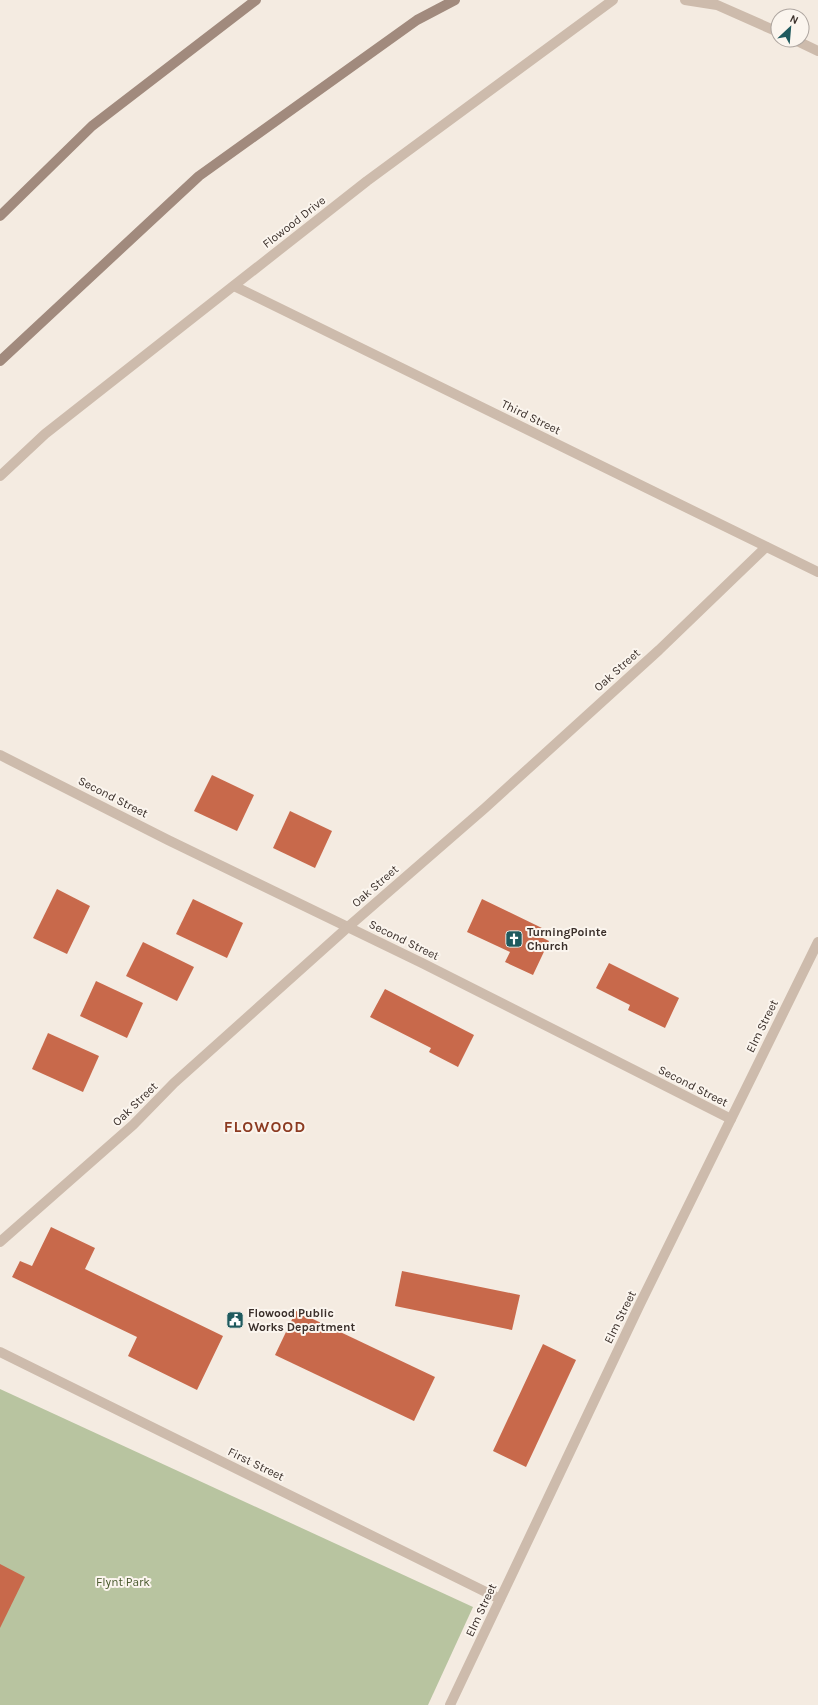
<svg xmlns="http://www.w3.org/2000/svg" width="818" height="1705" viewBox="0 0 818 1705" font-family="Karla,sans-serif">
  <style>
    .green { fill: #b8c4a0 }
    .building { fill: #c8694b }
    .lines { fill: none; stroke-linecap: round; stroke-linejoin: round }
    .minor { stroke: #cdbbac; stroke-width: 10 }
    .secondary { stroke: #a18a7d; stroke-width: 10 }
    .labels { text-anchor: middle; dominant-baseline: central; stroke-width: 4; stroke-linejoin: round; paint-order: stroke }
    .street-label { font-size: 12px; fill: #3b302b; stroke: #fbf5ee }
    .poi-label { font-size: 12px; font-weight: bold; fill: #3b302b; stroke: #fbf5ee; text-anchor: start }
    .park-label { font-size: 12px; fill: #4a5a2e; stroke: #fbf5ee }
    .district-label { font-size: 16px; font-weight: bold; letter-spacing: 1px; fill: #8c3b22; stroke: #fbf5ee }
  </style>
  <rect width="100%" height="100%" fill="#f4ebe1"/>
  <polygon class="green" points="0,1389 473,1607 428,1705 0,1705"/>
  <g class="building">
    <polygon points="212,775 254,795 237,831 194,811"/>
    <polygon points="290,811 332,831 315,868 273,848"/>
    <polygon points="57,889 90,906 67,954 33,938"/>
    <polygon points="193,899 243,923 227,958 176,934"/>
    <polygon points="482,899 544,929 541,937 549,941 533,975 505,962 510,952 467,932"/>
    <polygon points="143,942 194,967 177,1001 126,976"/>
    <polygon points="609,963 679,998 665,1028 628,1010 630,1005 596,988"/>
    <polygon points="96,981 143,1003 127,1038 80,1016"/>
    <polygon points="385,989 474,1035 458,1067 429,1052 431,1048 370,1017"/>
    <polygon points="48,1033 99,1056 83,1092 32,1069"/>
    <polygon points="51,1227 95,1248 85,1269 223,1336 197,1390 128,1356 137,1337 12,1277 20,1261 32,1266"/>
    <polygon points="402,1271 520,1295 512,1330 395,1306"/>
    <polygon points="296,1311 435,1377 414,1421 275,1355"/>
    <polygon points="543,1344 576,1360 526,1467 493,1451"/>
    <polygon points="0,1564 25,1577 0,1628"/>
  </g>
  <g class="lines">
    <g class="minor">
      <polyline points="685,0 717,5 778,32"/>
      <polyline points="795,40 818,51"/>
      <polyline points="234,286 818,572"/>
      <polyline points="0,476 45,434 367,181 613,0"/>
      <polyline points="0,755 168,840 422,963 731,1119"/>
      <polyline points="0,1242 133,1125 174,1083 348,927 485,808 659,650 766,547"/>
      <polyline points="0,1352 500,1599"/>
      <polyline points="450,1705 640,1304 818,942"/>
    </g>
    <g class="secondary">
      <polyline points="0,216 92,126 256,0"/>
      <polyline points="0,361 199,176 417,20 455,0"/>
    </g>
  </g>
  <defs>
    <symbol id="church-square" viewBox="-11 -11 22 22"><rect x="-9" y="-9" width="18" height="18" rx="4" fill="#1f5a5e" stroke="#fbf5ee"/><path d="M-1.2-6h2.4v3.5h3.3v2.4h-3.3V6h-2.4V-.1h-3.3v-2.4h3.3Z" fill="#fff"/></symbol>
    <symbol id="civic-square" viewBox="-11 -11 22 22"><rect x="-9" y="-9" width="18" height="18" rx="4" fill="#1f5a5e" stroke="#fbf5ee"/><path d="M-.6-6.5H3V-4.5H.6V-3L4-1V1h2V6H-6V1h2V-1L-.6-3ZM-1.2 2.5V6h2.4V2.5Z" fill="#fff"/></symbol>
  </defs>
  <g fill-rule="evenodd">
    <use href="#church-square" x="504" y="929" width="20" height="20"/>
    <use href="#civic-square" x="225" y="1310" width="20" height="20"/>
  </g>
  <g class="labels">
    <g class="street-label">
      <text transform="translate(294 222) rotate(-38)">Flowood Drive</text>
      <text transform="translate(531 417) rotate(26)">Third Street</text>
      <text transform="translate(617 670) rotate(-42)">Oak Street</text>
      <text transform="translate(113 797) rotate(27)">Second Street</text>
      <text transform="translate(375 886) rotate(-41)">Oak Street</text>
      <text transform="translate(404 940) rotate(26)">Second Street</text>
      <text transform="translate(762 1026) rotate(-64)">Elm Street</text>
      <text transform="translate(693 1086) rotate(27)">Second Street</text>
      <text transform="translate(135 1104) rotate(-44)">Oak Street</text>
      <text transform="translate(620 1317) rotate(-64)">Elm Street</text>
      <text transform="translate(256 1464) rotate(26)">First Street</text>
      <text transform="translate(481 1610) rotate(-65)">Elm Street</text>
    </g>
    <g class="poi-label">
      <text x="527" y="932">TurningPointe<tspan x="527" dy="14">Church</tspan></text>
      <text x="248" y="1313">Flowood Public<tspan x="248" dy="14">Works Department</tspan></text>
    </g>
    <g class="park-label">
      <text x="123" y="1582">Flynt Park</text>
    </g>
    <g class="district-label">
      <text x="265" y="1126">FLOWOOD</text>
    </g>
  </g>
  <g transform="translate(790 28) rotate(26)"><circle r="19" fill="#fbf5ee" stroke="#aea6a0"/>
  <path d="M0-3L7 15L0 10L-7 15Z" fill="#1f5a5e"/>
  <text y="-6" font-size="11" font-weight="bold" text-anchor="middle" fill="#3b302b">N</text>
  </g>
</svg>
